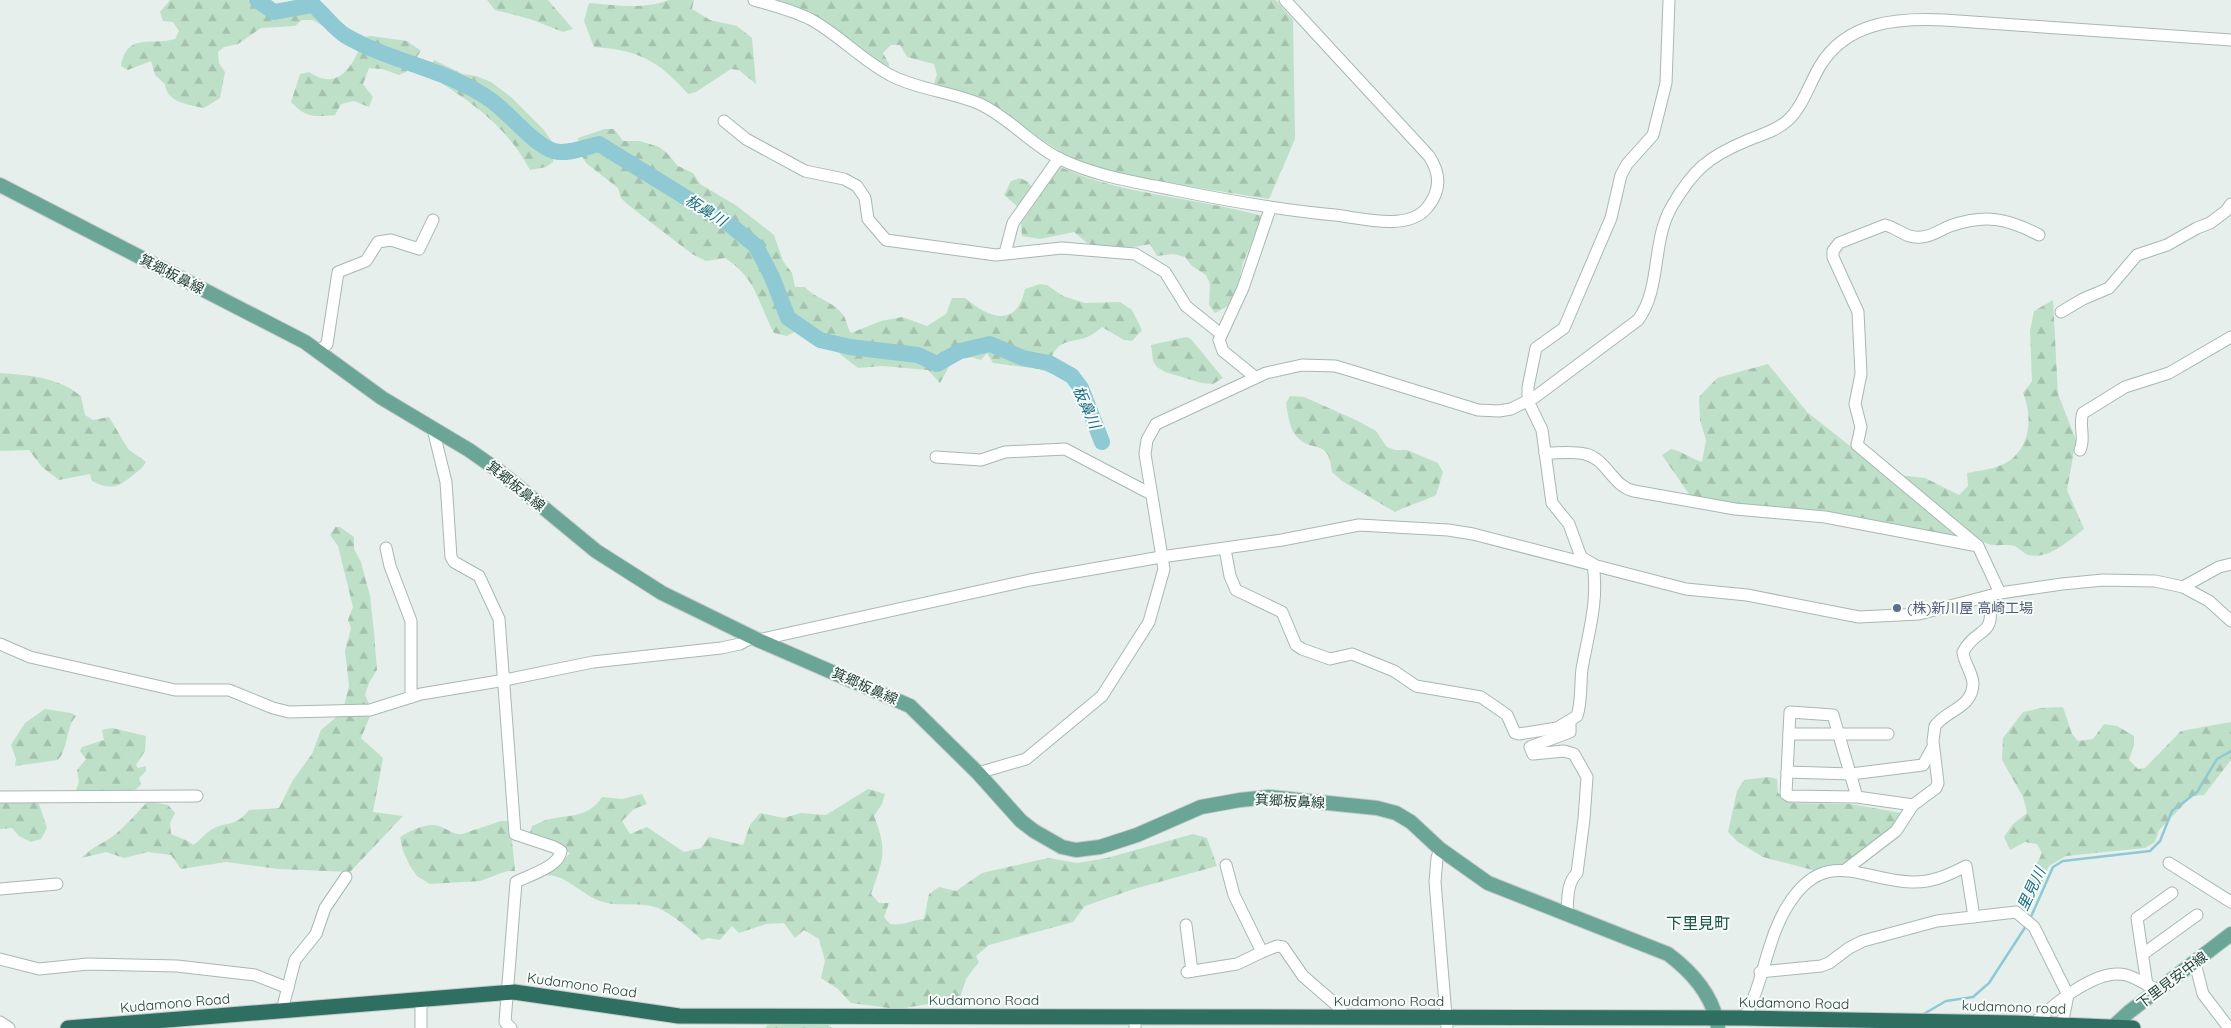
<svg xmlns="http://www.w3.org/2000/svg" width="2231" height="1028" viewBox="0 0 2231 1028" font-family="Quicksand,'Noto Sans JP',sans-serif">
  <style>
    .forest { fill: url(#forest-firs) }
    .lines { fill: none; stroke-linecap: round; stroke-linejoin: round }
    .stream { stroke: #8ec9d4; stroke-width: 2.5 }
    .river { stroke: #8ec9d4; stroke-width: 16 }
    .minor-casing { stroke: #a8b8b2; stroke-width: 13 }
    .major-casing { stroke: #c2cac8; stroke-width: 16 }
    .highway-casing { stroke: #c2cac8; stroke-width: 17 }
    .minor { stroke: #fff; stroke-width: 11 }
    .major { stroke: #6aa596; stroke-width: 14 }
    .highway { stroke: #2f6f62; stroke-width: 15 }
    .service-dot { fill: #5c6f8a; stroke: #f7fbf9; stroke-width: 2 }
    .labels { text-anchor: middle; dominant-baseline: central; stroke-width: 4; stroke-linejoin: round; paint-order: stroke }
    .street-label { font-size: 14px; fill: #24423a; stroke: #f7fbf9 }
    .service-label { font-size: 14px; fill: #4e5e75; stroke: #f7fbf9; text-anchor: start }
    .water-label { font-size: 15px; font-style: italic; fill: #1c6f80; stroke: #f7fbf9 }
    .quarter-label { font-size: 16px; fill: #1f5548; stroke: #f7fbf9 }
  </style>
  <defs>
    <pattern id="forest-firs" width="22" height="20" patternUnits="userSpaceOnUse" patternTransform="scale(1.25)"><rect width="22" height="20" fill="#bfe0c8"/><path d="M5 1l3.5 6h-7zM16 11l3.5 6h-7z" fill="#a4c1ad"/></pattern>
  </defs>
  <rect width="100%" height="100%" fill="#e6efeb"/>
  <g class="forest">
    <path d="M170,0H248L270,17L308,10L320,13L352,36L348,42L313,20H302L295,26L261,28L238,44L224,47L218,52L219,63L225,72L220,98L204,108C189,105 166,102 165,84L155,75L151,61L128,70L121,66C127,32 150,46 175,39L179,31L173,22L163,21L160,12Z"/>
    <polygon points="487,0 548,0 573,29 563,32 530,19 495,10"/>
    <path d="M669,0H694L692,9L710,20L737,26L752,38L756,84L739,70L731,69L696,92L688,94C659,61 639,50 594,47L584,21L589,3C617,5 641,10 669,0Z"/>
    <polygon points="773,0 1276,0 1293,20 1295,139 1269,199 1124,176 1070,158 995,109 933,86 937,75 934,64 907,57 900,45 891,45 883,53 889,64 888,71 801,8"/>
    <path d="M371,36L407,41L421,51L406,72L399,75L382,69L369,68L363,84L373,97L369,107L354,101L341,104L335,115C314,117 306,118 291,102L300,74L309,72C340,93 354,64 364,37Z"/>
    <path d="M434,60L463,74L476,76L491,82L511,97L544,130L555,146L553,162L546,167L530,170C504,122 470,102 426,73Z"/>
    <path d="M605,129H614L623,141H640L659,147L667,153L678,166L693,173L700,184L737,206L774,235L783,261L792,273L795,287H805C815,299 834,301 843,315C847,320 847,328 851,333L881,321L902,317L927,326L946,314L952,298H965C988,317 1016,330 1025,289L1040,284L1047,285L1063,296L1085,303L1120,302L1132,310L1142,330L1132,341L1124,340L1102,327C1097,331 1091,336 1085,338C1066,343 1059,340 1050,360L1073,371L1078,395L1068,381L1055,375L1039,369L993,363L987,353L981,360L971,357L952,361L940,383L928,370L882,366L858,368L840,354L836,339L805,326L787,336L774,333C757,301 757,279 725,258L706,261L692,254L627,204L621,198L618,188L586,163L580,153L578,138Z"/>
    <path d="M1060,167C1126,196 1194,197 1263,216L1243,263L1235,297L1230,305L1215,313L1209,305L1210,284L1206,275L1192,266L1185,257L1173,254L1157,256L1150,244C1131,248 1104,252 1086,242C1082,239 1078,235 1074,232L1040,239L1022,236L1021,223Z"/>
    <polygon points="1020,178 1028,182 1032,188 1018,207 1004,195 1011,181"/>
    <path d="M2053,300L2058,394L2076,440L2067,490L2084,529C2068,541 2049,560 2028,555C2023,553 2019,548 2015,546C2001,543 1994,549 1980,540L1832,514L1752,508L1691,497L1662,455L1671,449C1680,450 1690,458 1702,462L1706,440L1700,420L1699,397L1717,378L1768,364L1807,412L1869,461L1898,475L1925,478L1959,495L1968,486L1967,473C1983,470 2004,468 2015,456C2032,439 2031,412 2023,393L2032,381L2030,331L2034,311Z"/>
    <polygon points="1186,337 1191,339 1223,378 1213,384 1202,383 1165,372 1157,367 1153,361 1151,345"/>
    <path d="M0,373C29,375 58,377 81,396L85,415L93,420L109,417L128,449L146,462C143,468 138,471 132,476C117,488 110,490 92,481L90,474L59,480L42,467L29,450L0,451Z"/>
    <path d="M1290,396L1304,397L1358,421L1376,431L1387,447L1395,450H1407L1438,463L1443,472L1436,495C1422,502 1408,505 1395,512L1342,481L1332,472C1329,437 1313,454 1297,437C1289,429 1288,413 1286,403Z"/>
    <polygon points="335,527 340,527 354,537 354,549 361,562 370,596 374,632 377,670 369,683 365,695 369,704 344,706 349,686 345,651 351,628 348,620 353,607 338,546 330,535"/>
    <polygon points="2063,707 2072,734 2078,741 2093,739 2104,724 2117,726 2134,736 2134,745 2129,760 2138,769 2145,768 2181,731 2231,722 2231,760 2204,795 2192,796 2159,830 2155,842 2145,848 2066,856 2049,866 2031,907 2028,882 2042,853 2037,844 2025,842 2010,850 2004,837 2012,825 2027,813 2023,797 2002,760 2003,738 2023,712 2042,708"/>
    <path d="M45,709L71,713L76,716C65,729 69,747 58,760L15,766L16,759L11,745L25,723Z"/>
    <path d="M340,714L370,716L361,738L383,758L373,812L403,816L350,872L279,869L226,862L181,869L171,855L148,852L124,858L106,852L81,858C94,845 104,844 117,833C128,823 138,812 148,801L168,805L175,813L170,823L171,834L188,841L193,845C200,841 204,834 211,830C227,820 234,829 249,810L279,808L293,780L312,754L321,730Z"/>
    <polygon points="112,728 146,736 145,751 136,765 138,768 146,766 146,771 139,778 141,785 131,793 78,794 76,790 79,782 77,770 86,759 80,751 82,747 104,740 102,730"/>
    <polygon points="1768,777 1777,779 1778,793 1792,803 1850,804 1902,813 1892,831 1845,865 1817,871 1763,857 1738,842 1728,832 1737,791 1744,780"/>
    <path d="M868,789L885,794L882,804L874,816C888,851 883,860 871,894L879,903H889L884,917L890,924C902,926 912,920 924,919L929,894L939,887L956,891L982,873L1048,858L1077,863L1107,858L1193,834L1207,838L1217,866L1134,889L1085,906L1073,922L989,945L976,956L979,962L966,979L957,1007L929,1004L897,1009L851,1003L838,989L821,978L825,961L819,939L804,930L795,938L784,923L766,924L739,933L732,926L720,940L708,938L702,940C691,930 670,912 655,907C636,901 615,908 597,900C579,892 561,871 543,876L559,865L570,853L530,832L532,826C537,824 544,820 550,819C572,814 588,818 602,797L622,799L642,794L647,804L634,809L622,821L630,834L647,827L684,852L701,848L709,837L743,845L750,825L760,813L784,818L801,813L826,815Z"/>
    <polygon points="0,799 38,801 47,828 41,839 31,842 19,836 12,828 0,829"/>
    <path d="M501,821H510L515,871H507L480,881L430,884L417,876L410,866L403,851L400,837C410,831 427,822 439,826C448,829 453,835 462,834Z"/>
    <polygon points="777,1021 827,1024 832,1028 766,1028 767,1025"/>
  </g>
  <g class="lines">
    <g class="stream">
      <polyline points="2030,919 2053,867 2063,861 2150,851 2160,841 2172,811 2197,792 2217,759 2231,751"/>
      <polyline points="1922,1015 1946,1001 1973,997 1989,983 2026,926"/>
    </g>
    <path class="river" d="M257,0L274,12L313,5C324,14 334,29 346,36C393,63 448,69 492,101C510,114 535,146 554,151C567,155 586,147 599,144L729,224L756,246L772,277L788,318L820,340L850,347L918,355L937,364L960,351L990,344L1023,358L1049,363L1072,376L1081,388L1102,442"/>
    <defs>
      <g id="minor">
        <path d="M754,0C772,5 792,10 810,19C840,35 863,62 894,77C921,90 952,92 980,104C1010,118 1032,146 1062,160C1100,177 1135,182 1175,190C1229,201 1281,210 1335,215C1361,218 1406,231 1426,209C1441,192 1441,174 1429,156L1285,0"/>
        <polyline points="724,121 746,139 805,171 844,179 857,186 865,198 868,219 886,240 996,255 1062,248 1135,254 1165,272 1186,306 1221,334"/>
        <polyline points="1005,253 1013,223 1059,158"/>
        <polyline points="2061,312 2083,299 2109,288 2137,255 2167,245 2197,228 2210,223 2226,211 2231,204"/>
        <polyline points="319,351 327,344 338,272 366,261 378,242 391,240 419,249 433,220"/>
        <polyline points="1255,377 1223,351 1219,340 1243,288 1270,209"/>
        <path d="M433,429L446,482L451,557L454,562L479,576L499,619L515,834L554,847L561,851C559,867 529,875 516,882L505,1022L511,1028"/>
        <path d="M2080,450C2086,437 2078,424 2083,413L2125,387L2169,373L2231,337"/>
        <path d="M1545,453C1558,453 1573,451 1585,454C1606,458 1613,487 1634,491L1735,509L1825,517L1978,546L2000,593"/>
        <polyline points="936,457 981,460 1005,452 1065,449 1151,494"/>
        <path d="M1978,546L1857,445L1861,427L1855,404L1861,374L1858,312L1833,257V251L1839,243L1885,225C1898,228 1906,239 1921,237C1931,237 1940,230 1950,226C1985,214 2007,218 2039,235"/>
        <polyline points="386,548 390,566 411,621 411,697"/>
        <path d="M1225,549L1230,576L1236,590L1282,612L1296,645L1302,649L1330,659L1352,654L1394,671L1416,686L1481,697L1507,715L1515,733L1519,734L1557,728L1577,716C1582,701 1580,685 1582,669C1588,634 1599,601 1593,564L1581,557L1569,524L1552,503L1542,430L1528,401V387L1536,348L1564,328L1611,218L1621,175L1627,164L1653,135L1666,83L1669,0"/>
        <polyline points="2183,587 2219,567 2231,564"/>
        <polyline points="758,640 1030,580 1161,557 1282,540 1359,525 1448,530 1473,534 1686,589 1747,595 1859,617 1919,614 2000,593 2062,584 2103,580 2155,581 2183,587 2209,601 2231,621"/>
        <polyline points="0,644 30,657 175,690 229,690 273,708 289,712 370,710 421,694 505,680 593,662 721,648 740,644 753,637"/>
        <polyline points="1789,734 1888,734"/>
        <polyline points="1787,772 1851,774 1923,765 1933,747"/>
        <path d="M978,773L1026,759L1102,696L1149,622L1164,569L1145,454L1147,440L1156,424L1266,373L1302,365L1335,366L1352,371L1478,410L1499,411L1511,409L1535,397L1638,320C1662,287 1651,242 1672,206C1693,170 1708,157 1746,141C1760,135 1776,131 1787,121C1803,107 1809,84 1820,66C1847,21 1898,18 1944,20L2231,40"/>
        <polyline points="0,797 197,796"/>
        <polyline points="1857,797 1833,715 1790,712 1786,794 1789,796 1857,797 1913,805"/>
        <polyline points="1440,849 1437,858 1435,882 1447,1028"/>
        <polyline points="2169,863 2231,902"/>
        <polyline points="1226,865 1234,895 1262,952 1277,946 1283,947 1303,976 1340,1008 1345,1017"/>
        <path d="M1845,870L1896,831L1913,805L1936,788L1938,783L1933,741L1935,726C1946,710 1973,708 1973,683C1972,672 1964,663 1963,652C1978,624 1996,641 1989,596"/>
        <polyline points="0,889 57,884"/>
        <path d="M1567,915C1568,901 1566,884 1577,873L1584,819L1587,777L1574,754L1564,751L1533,754L1530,747L1570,732V722"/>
        <polyline points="1186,925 1192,971"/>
        <polyline points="2143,954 2197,915"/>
        <polyline points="0,959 39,969 88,964 177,966 255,975 288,988"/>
        <polyline points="2195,963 2203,994 2229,1028"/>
        <polyline points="1187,972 1237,964 1262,952"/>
        <polyline points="1760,972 1821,966 1829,963 1849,948 1863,941 1937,921 2016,912 2034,927 2068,995 2062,1025"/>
        <polyline points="2147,985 2137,918 2172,893"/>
        <polyline points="282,1010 295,960 316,934 325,908 346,877"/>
        <polyline points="1135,1017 1135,1028"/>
        <path d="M1744,1018C1764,983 1766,940 1788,905C1825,846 1860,880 1911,882C1931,883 1949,875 1966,866L1974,917"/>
        <polyline points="0,1022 9,1028"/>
        <path d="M2033,1024C2053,1005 2097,967 2126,975C2137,978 2148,986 2158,990"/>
        <polyline points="421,1028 421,1000"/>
      </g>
      <g id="major">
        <path d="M0,185L305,342L382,398L469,450L499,471L596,551L662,593L758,640L910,706L978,773L1021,821L1034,831L1062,847L1076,850L1100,847L1137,835L1201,807L1240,800L1269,797L1377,808L1396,813L1411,822L1440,849L1488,883L1668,954C1692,972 1714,997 1718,1028"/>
        <polyline points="2114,1026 2129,1012 2231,934"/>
      </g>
      <polyline id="highway" points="68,1028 514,992 679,1016 1744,1018 2015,1023 2133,1028"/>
    </defs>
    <use href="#minor" class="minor-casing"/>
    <use href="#major" class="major-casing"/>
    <use href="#highway" class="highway-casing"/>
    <use href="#minor" class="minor"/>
    <use href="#major" class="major"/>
    <use href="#highway" class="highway"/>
  </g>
  <circle class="service-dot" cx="1897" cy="608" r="5"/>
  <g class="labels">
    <g class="street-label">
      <text transform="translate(172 274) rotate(27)">箕郷板鼻線</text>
      <text transform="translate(516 486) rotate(39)">箕郷板鼻線</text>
      <text transform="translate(865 686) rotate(24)">箕郷板鼻線</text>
      <text transform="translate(1290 801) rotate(3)">箕郷板鼻線</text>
      <text transform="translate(2172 980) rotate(-37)">下里見安中線</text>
      <text transform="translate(582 985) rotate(8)">Kudamono Road</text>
      <text x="984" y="1000">Kudamono Road</text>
      <text x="1389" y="1001">Kudamono Road</text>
      <text transform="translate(175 1003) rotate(-5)">Kudamono Road</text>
      <text transform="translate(1794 1003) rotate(1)">Kudamono Road</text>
      <text transform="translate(2014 1007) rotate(2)">kudamono road</text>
    </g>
    <g class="service-label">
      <text x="1907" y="608">(株)新川屋 高崎工場</text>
    </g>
    <g class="water-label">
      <text transform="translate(706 210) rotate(32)">板鼻川</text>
      <text transform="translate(1087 407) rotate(66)">板鼻川</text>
      <text transform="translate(2031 889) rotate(-65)">里見川</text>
    </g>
    <g class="quarter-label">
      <text x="1698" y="923">下里見町</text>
    </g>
  </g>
</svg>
